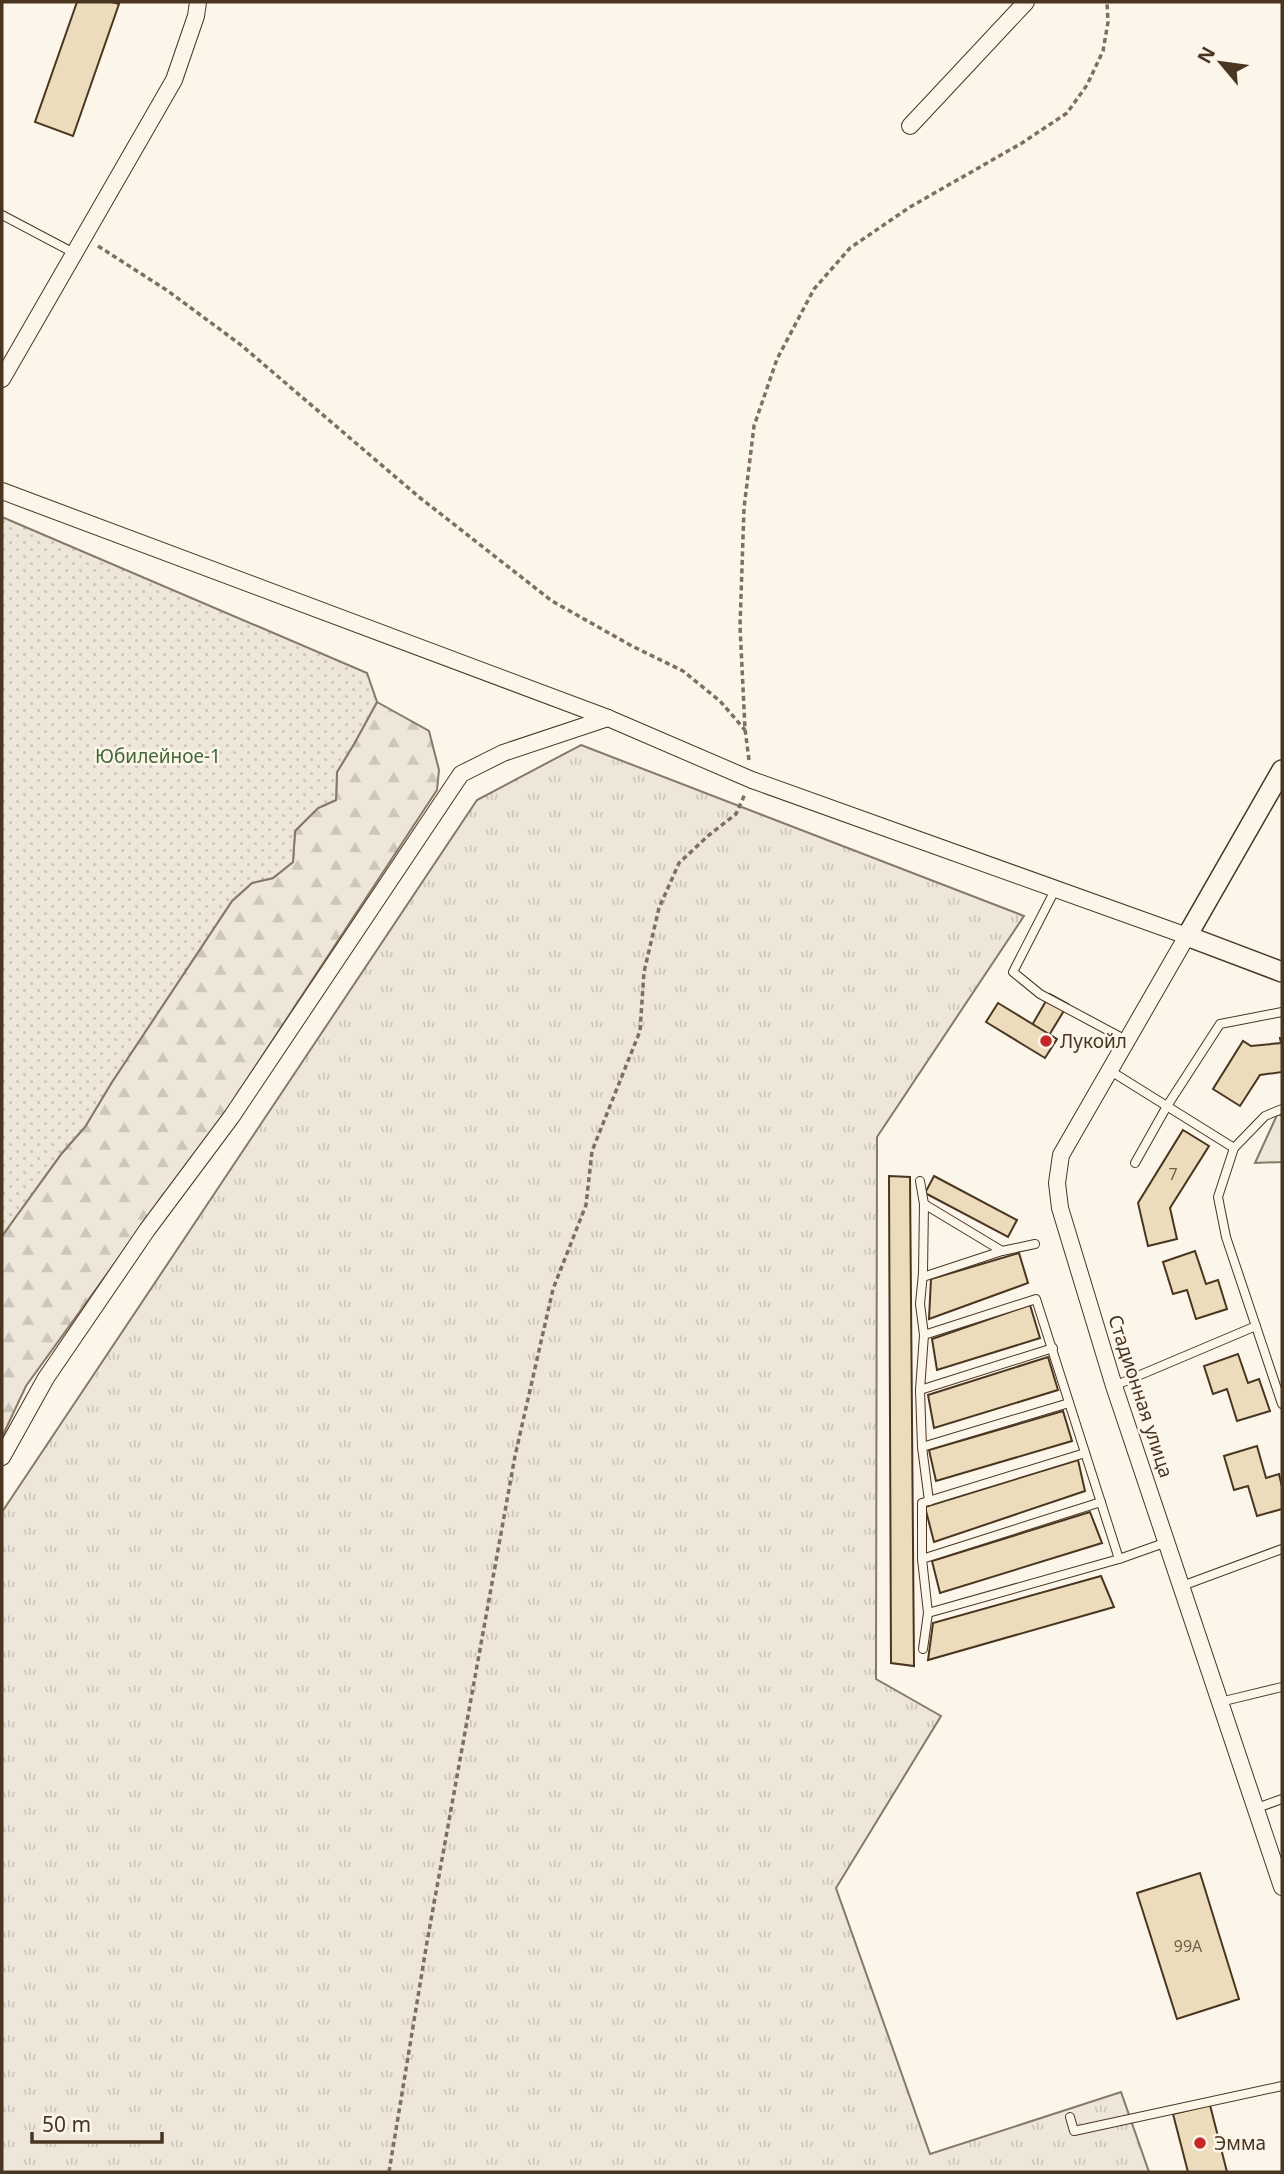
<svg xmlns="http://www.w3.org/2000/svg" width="1284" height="2174" viewBox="0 0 1284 2174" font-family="'Noto Sans',sans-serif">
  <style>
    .grass { fill: url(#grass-tufts); stroke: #887966; stroke-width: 2 }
    .forest { fill: url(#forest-firs); stroke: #887966; stroke-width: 2 }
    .garden { fill: url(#garden-dots); stroke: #887966; stroke-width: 2 }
    .parking { fill: #ede7d9; stroke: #887966; stroke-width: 2 }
    .building { fill: #ecdcbc; stroke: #4a3520; stroke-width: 2 }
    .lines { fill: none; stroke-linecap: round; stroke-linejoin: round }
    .service-casing { stroke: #4a3520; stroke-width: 10 }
    .minor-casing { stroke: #4a3520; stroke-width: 18 }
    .tertiary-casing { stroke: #4a3520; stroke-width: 22 }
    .path { stroke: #7f6f5c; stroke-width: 3.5; stroke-dasharray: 5 3.5; stroke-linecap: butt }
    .service { stroke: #fbf6e9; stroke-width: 8 }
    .minor { stroke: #fbf6e9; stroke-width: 16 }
    .tertiary { stroke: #fbf6e9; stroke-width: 19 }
    .poi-dot { fill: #c62828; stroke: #fbf6e9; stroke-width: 2.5 }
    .labels { text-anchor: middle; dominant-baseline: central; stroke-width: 5; stroke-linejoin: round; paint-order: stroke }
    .number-label { font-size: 16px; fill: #725f47 }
    .park-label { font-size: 19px; fill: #436837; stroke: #fbf6e9 }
    .poi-label { font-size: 19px; fill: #4a3520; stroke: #fbf6e9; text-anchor: start }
    .street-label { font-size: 19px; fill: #4a3520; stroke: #fbf6e9 }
  </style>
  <defs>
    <pattern id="grass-tufts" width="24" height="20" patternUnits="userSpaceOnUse" patternTransform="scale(1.75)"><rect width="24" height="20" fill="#ede6d9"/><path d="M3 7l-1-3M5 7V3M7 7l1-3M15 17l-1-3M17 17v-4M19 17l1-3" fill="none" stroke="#cdc6ba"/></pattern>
    <pattern id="forest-firs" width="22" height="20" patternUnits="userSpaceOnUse" patternTransform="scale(1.75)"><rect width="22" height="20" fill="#ede6d9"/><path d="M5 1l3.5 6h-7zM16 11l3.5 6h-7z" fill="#cdc6ba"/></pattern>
    <pattern id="garden-dots" width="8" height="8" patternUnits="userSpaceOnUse" patternTransform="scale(1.75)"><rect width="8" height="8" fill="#ede6d9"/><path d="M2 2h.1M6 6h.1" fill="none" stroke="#cdc6ba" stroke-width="1.8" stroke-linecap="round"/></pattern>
  </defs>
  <rect width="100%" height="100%" fill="#fbf6e9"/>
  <polygon class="grass" points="581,745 1024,916 877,1137 876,1679 941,1716 836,1888 930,2154 1121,2092 1149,2172 2,2172 2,1512 477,800"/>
  <polygon class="forest" points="377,702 429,731 439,770 437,790 211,1134 177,1177 26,1386 2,1437 2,1236 62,1153 85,1127 112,1082 232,901 252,883 273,878 293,862 295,831 318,808 336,800 337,772 354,744"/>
  <polygon class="garden" points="2,517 367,673 377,702 354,744 337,772 336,800 318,808 295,831 293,862 273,878 252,883 232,901 112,1082 85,1127 62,1153 2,1236"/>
  <polygon class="parking" points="1277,1115 1282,1115 1282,1162 1255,1163"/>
  <g class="building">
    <polygon points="77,2 112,2 119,4 73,136 35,122"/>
    <polygon points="1050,994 1068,1004 1048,1037 1031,1027"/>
    <polygon points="998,1003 1057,1039 1045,1058 986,1022"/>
    <polygon points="1280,1038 1282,1038 1282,1072 1260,1075 1240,1106 1213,1089 1243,1041 1251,1046 1281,1043"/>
    <polygon points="1183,1130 1209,1146 1170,1208 1177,1239 1148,1246 1138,1203"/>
    <polygon points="889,1176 910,1177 914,1666 891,1663"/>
    <polygon points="934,1176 1017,1220 1008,1237 925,1193"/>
    <polygon points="1195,1251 1206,1284 1218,1280 1227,1309 1196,1319 1187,1290 1173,1294 1163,1262"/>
    <polygon points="1019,1253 1028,1283 929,1319 931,1279"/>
    <polygon points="1030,1305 1040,1338 937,1370 932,1339"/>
    <polygon points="1238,1354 1248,1383 1259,1379 1270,1411 1237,1421 1227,1389 1213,1394 1204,1366"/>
    <polygon points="1048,1357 1058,1390 934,1428 928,1395"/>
    <polygon points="1063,1411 1072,1441 936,1481 929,1450"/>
    <polygon points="1257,1446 1266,1478 1279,1474 1282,1487 1282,1509 1257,1516 1248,1486 1234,1490 1224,1456"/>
    <polygon points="1078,1460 1085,1491 934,1542 925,1507"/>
    <polygon points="1090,1512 1102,1543 940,1593 932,1561"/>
    <polygon points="1101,1576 1114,1607 928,1660 933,1623"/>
    <polygon points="1200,1873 1239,1999 1177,2019 1137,1893"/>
    <polygon points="1210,2105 1227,2172 1188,2172 1173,2114"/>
  </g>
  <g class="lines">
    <defs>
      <g id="service">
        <polyline points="2,215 74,253"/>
        <polyline points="1056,888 1013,972 1040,994 1126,1040"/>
        <polyline points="1109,1070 1234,1148"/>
        <polyline points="1282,1109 1265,1116 1234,1148 1218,1197 1226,1237 1282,1404"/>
        <polyline points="1135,1163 1167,1106 1220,1024 1282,1012"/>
        <polyline points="920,1181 924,1204"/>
        <polyline points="1002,1251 1035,1244"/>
        <polyline points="923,1277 1002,1251 924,1204 923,1273 920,1304 924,1335 1036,1299 1119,1559"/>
        <polyline points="924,1335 920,1390 922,1447 929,1501"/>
        <polyline points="1114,1386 1256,1326"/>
        <polyline points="920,1390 1053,1348"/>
        <polyline points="922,1447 1069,1403"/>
        <polyline points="1101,1502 922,1559 928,1613 1119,1559 1167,1542"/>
        <polyline points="922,1559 922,1503 1085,1453"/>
        <polyline points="1182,1586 1282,1549"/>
        <polyline points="923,1649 928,1613"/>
        <polyline points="1220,1702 1282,1687"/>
        <polyline points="1257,1808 1282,1799"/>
        <polyline points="1070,2117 1074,2131 1282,2086"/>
      </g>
      <g id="minor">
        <polyline points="910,126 1026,2"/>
        <polyline points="2,379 174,80 196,16 198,2"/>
        <polyline points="2,491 608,718 752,780 1187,936 1061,1155 1057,1183 1060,1208 1114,1386 1282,1887"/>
        <polyline points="2,1457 46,1378 147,1230 232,1116 461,774 503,753 608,718"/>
      </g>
      <polyline id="tertiary" points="1282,770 1187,936 1282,972"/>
    </defs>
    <use href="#service" class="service-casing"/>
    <use href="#minor" class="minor-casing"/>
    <use href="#tertiary" class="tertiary-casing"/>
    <g class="path">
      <polyline points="98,246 168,291 241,345 419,497 552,601 632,646 683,671 720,701 745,730"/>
      <polyline points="749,760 745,729 740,626 744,508 754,426 777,359 814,289 850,248 910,207 1022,143 1067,113 1087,85 1103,51 1108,22 1107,2"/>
      <polyline points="389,2172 427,1942 515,1456 553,1289 586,1205 592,1151 640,1031 644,972 659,908 679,863 709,835 736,814 745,794"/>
    </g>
    <use href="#service" class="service"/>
    <use href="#minor" class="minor"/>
    <use href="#tertiary" class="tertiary"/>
  </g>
  <g class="poi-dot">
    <circle cx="1046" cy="1041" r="7"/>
    <circle cx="1200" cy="2143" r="7"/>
  </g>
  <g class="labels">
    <g class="number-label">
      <text x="1173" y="1174">7</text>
      <text x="1188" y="1946">99А</text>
    </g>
    <g class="park-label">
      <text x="158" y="756">Юбилейное-1</text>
    </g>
    <g class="poi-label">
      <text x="1060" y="1041">Лукойл</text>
      <text x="1214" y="2143">Эмма</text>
    </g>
    <g class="street-label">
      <text transform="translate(1141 1396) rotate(72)">Стадионная улица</text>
    </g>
  </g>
  <rect width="1284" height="2174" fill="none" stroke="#4a3520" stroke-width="7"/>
  <g transform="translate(1221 63) rotate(299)" stroke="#fbf6e9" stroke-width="5" paint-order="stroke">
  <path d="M0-5L12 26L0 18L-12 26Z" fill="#4a3520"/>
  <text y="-10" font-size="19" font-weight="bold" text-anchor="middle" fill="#4a3520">N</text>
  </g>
  <path d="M32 2132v10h130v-10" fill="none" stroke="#4a3520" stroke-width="3.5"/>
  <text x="42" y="2132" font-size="21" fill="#4a3520" stroke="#fbf6e9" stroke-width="5" paint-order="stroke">50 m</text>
</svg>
